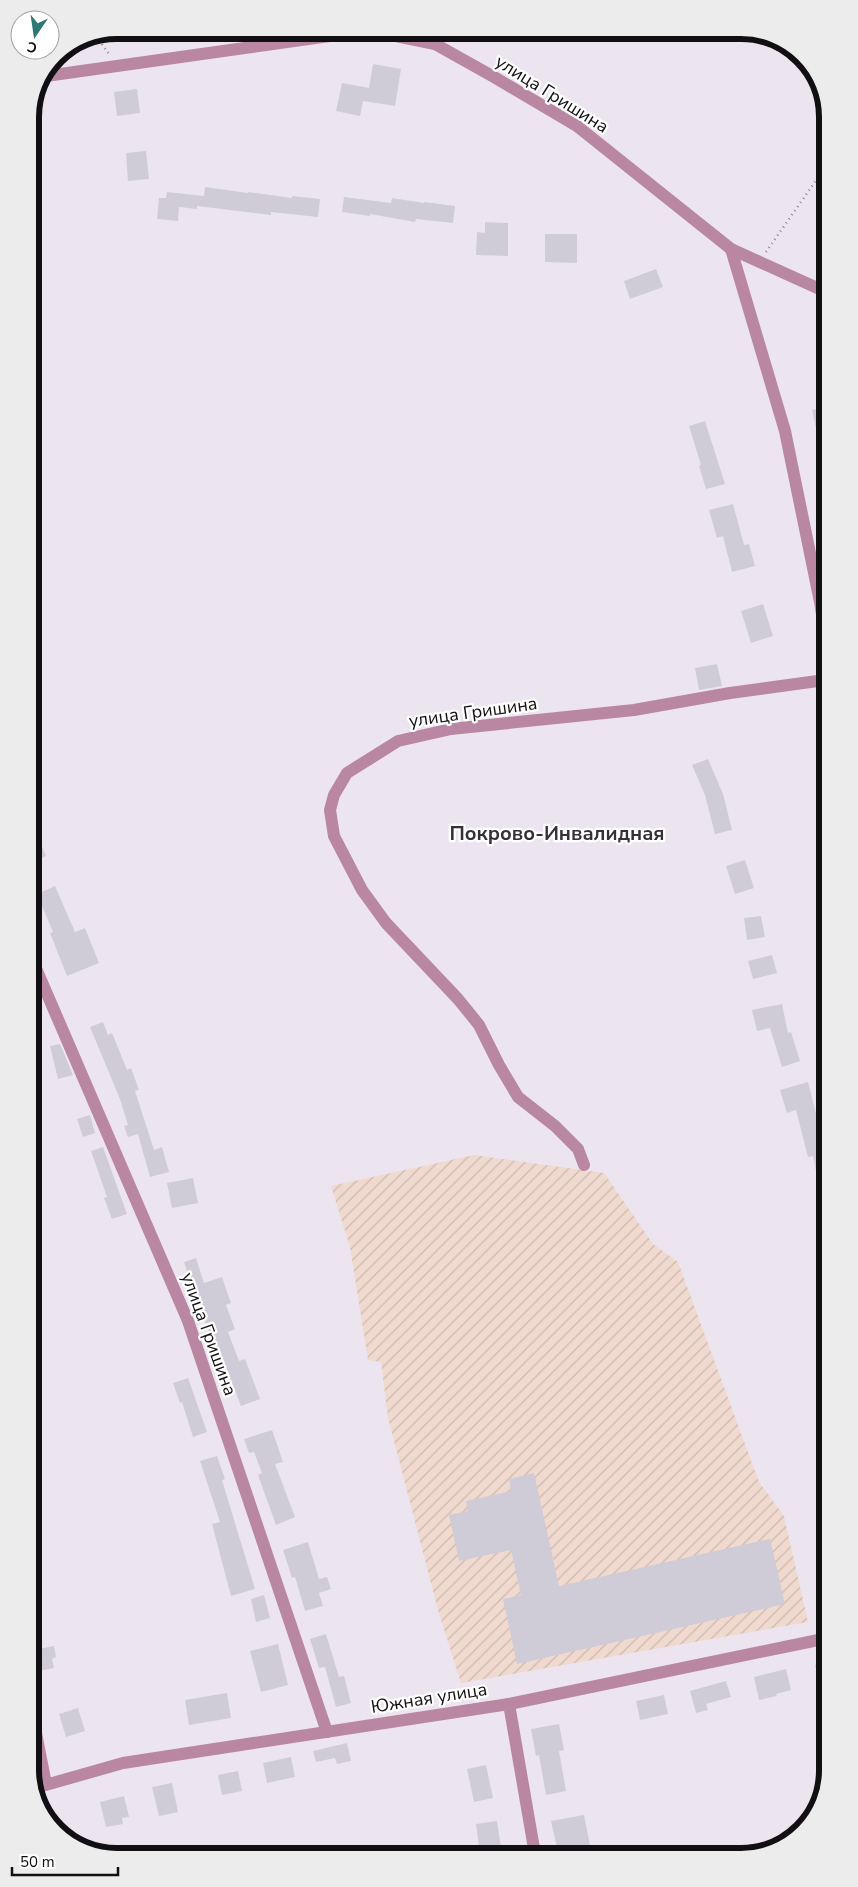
<svg xmlns="http://www.w3.org/2000/svg" width="858" height="1887" viewBox="0 0 858 1887" font-family="'Nunito Sans',sans-serif">
  <style>
    .industrial { fill: url(#industrial-furrows) }
    .building { fill: #d0ccd7 }
    .lines { fill: none; stroke-linecap: round; stroke-linejoin: round }
    .path { stroke: #8f8a91; stroke-width: 2.5; stroke-dasharray: 1 4; stroke-linecap: butt }
    .minor { stroke: #b987a2; stroke-width: 12 }
    .labels { text-anchor: middle; dominant-baseline: central; stroke-width: 4.5; stroke-linejoin: round; paint-order: stroke }
    .street-label { font-size: 18px; fill: #110f12; stroke: #fff }
    .quarter-label { font-size: 20px; font-weight: bold; fill: #363038; stroke: #fff }
    .rim { fill: none; stroke: #110f12; stroke-width: 6 }
  </style>
  <defs>
    <pattern id="industrial-furrows" width="10" height="10" patternUnits="userSpaceOnUse" patternTransform="scale(1.25)"><rect width="10" height="10" fill="#f0d9ce"/><path d="M-1 1l2-2M0 10L10 0M9 11l2-2" fill="none" stroke="#cdb9b0"/></pattern>
  </defs>
  <rect width="100%" height="100%" fill="#ece5ef"/>
  <polygon class="industrial" points="474,1155 604,1173 653,1244 678,1262 759,1482 784,1516 808,1622 461,1683 438,1610 388,1418 381,1362 368,1360 350,1247 331,1186"/>
  <g class="building">
    <polygon points="373,64 401,69 395,106 363,101 360,116 336,111 342,83 369,88"/>
    <polygon points="137,89 140,113 117,116 114,92"/>
    <polygon points="146,151 149,179 128,181 126,153"/>
    <polygon points="205,187 248,193 248,192 292,198 292,196 320,199 318,217 271,212 271,215 197,206 197,209 179,207 178,221 157,219 159,198 166,198 167,192 204,196"/>
    <polygon points="344,197 391,203 392,198 424,203 424,202 455,206 453,223 416,219 415,222 370,214 370,216 342,212"/>
    <polygon points="485,222 508,223 508,256 476,255 477,232 485,233"/>
    <polygon points="545,234 577,234 577,263 545,262"/>
    <polygon points="656,269 663,287 630,299 624,281"/>
    <polygon points="824,408 824,442 819,442 812,410"/>
    <polygon points="705,421 725,484 706,489 699,466 701,465 689,426"/>
    <polygon points="733,504 744,545 749,544 755,566 732,572 723,536 717,538 709,510"/>
    <polygon points="763,604 773,636 751,643 741,611"/>
    <polygon points="717,664 722,686 699,690 695,668"/>
    <polygon points="708,759 723,794 732,830 715,834 705,795 692,765"/>
    <polygon points="32,824 46,856 32,862"/>
    <polygon points="745,860 754,888 735,894 726,866"/>
    <polygon points="55,886 75,932 85,928 99,963 67,976 50,933 53,932 37,894"/>
    <polygon points="761,916 765,937 747,940 744,918"/>
    <polygon points="772,955 777,973 753,979 748,961"/>
    <polygon points="782,1004 788,1033 791,1032 800,1061 782,1067 770,1028 757,1031 752,1010"/>
    <polygon points="103,1022 108,1035 112,1033 127,1070 131,1068 139,1090 135,1091 154,1150 162,1147 169,1172 150,1177 138,1134 128,1137 124,1126 128,1125 120,1099 90,1027"/>
    <polygon points="60,1044 73,1075 58,1079 50,1046"/>
    <polygon points="808,1082 826,1153 826,1195 821,1195 813,1156 808,1157 796,1110 787,1113 780,1090"/>
    <polygon points="90,1115 95,1133 83,1137 77,1119"/>
    <polygon points="103,1147 127,1214 112,1219 104,1198 107,1197 91,1151"/>
    <polygon points="193,1178 198,1203 172,1208 167,1183"/>
    <polygon points="196,1258 204,1283 222,1277 231,1303 226,1305 235,1329 228,1332 239,1361 245,1359 260,1399 241,1406 222,1356 219,1358 202,1313 201,1313 184,1262"/>
    <polygon points="188,1378 207,1432 193,1437 182,1402 180,1403 173,1383"/>
    <polygon points="272,1430 283,1462 275,1464 295,1517 276,1525 258,1475 262,1473 254,1452 249,1453 244,1439"/>
    <polygon points="217,1456 225,1479 222,1480 255,1589 231,1596 212,1524 220,1522 200,1461"/>
    <polygon points="534,1473 559,1586 770,1539 785,1604 517,1664 503,1599 521,1595 511,1550 459,1561 449,1515 468,1511 466,1501 511,1491 509,1479"/>
    <polygon points="308,1542 319,1579 327,1577 331,1589 319,1593 323,1606 305,1611 295,1577 292,1578 283,1550"/>
    <polygon points="264,1595 270,1618 256,1622 251,1599"/>
    <polygon points="326,1634 339,1677 344,1676 351,1703 336,1707 325,1667 319,1668 310,1639"/>
    <polygon points="278,1644 288,1685 261,1692 250,1651"/>
    <polygon points="54,1646 56,1657 52,1659 54,1668 39,1671 34,1650"/>
    <polygon points="828,1663 828,1700 823,1700 815,1665"/>
    <polygon points="786,1669 791,1690 776,1694 777,1696 759,1700 754,1677"/>
    <polygon points="726,1681 731,1697 706,1704 708,1710 696,1713 690,1691"/>
    <polygon points="227,1693 231,1718 189,1725 185,1700"/>
    <polygon points="664,1695 668,1714 640,1720 636,1701"/>
    <polygon points="78,1708 85,1731 66,1737 59,1714"/>
    <polygon points="559,1724 564,1750 559,1751 566,1791 546,1795 539,1755 536,1756 531,1729"/>
    <polygon points="347,1743 351,1761 337,1764 335,1758 316,1762 313,1751"/>
    <polygon points="291,1757 295,1777 267,1783 263,1763"/>
    <polygon points="486,1765 493,1798 474,1802 467,1769"/>
    <polygon points="238,1771 242,1791 222,1795 218,1775"/>
    <polygon points="172,1783 178,1812 159,1816 152,1787"/>
    <polygon points="124,1796 129,1817 122,1818 123,1824 106,1827 100,1802"/>
    <polygon points="584,1815 590,1845 558,1852 551,1821"/>
    <polygon points="497,1821 502,1854 480,1854 476,1824"/>
  </g>
  <g class="lines">
    <g class="path">
      <polyline points="96,36 109,54"/>
      <polyline points="766,252 824,169"/>
    </g>
    <g class="minor">
      <polyline points="386,34 435,44 494,77 577,126 731,249 824,291"/>
      <polyline points="46,76 344,34"/>
      <polyline points="731,249 785,431 820,602 825,633"/>
      <polyline points="32,959 188,1321 327,1732"/>
      <polyline points="584,1165 578,1149 555,1126 518,1097 499,1065 479,1025 458,999 386,923 362,890 334,836 330,810 334,795 347,773 398,741 451,729 634,710 730,693 825,680"/>
      <polyline points="509,1704 535,1854"/>
      <polyline points="35,1728 46,1784"/>
      <polyline points="35,1788 123,1763 509,1704 828,1638"/>
    </g>
  </g>
  <g class="labels">
    <g class="street-label">
      <text transform="translate(552 94) rotate(32)">улица Гришина</text>
      <text transform="translate(473 712) rotate(-8)">улица Гришина</text>
      <text transform="translate(209 1334) rotate(70)">улица Гришина</text>
      <text transform="translate(429 1698) rotate(-9)">Южная улица</text>
    </g>
    <g class="quarter-label">
      <text x="557" y="833">Покрово-Инвалидная</text>
    </g>
  </g>
  <path d="M0 0H858V1887H0ZM117 39H741A78 78 0 0 1 819 117V1770A78 78 0 0 1 741 1848H117A78 78 0 0 1 39 1770V117A78 78 0 0 1 117 39Z" fill="#ececec" fill-rule="evenodd"/>
  <path class="rim" d="M117 39H741A78 78 0 0 1 819 117V1770A78 78 0 0 1 741 1848H117A78 78 0 0 1 39 1770V117A78 78 0 0 1 117 39Z"/>
  <g transform="translate(35 35) rotate(193)"><circle r="24" fill="#ffffff" stroke="#a09fa0"/>
  <path d="M0-4L9 19L0 12L-9 19Z" fill="#2d7775"/>
  <text y="-8" font-size="14" font-weight="bold" text-anchor="middle" fill="#110f12">С</text>
  </g>
  <path d="M12 1867v8h106v-8" fill="none" stroke="#110f12" stroke-width="2.5"/>
  <text x="20" y="1867" font-size="15" fill="#110f12" stroke="#ffffff" stroke-width="4" paint-order="stroke">50 m</text>
</svg>
